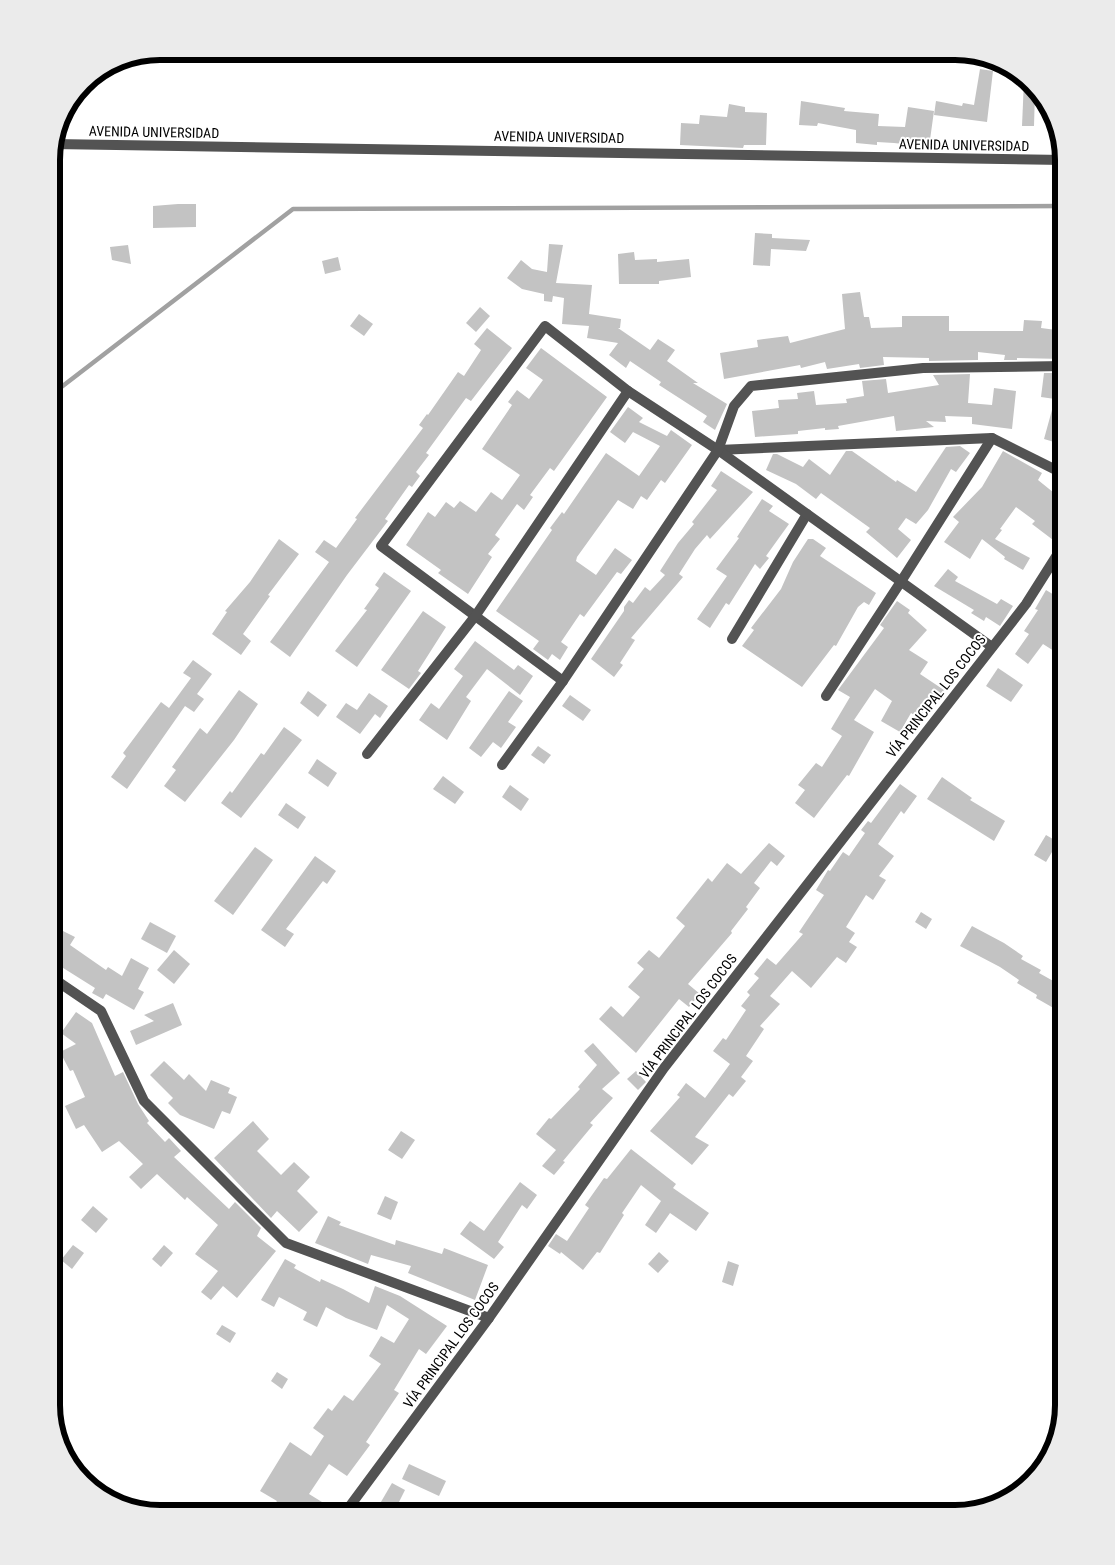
<svg xmlns="http://www.w3.org/2000/svg" width="1115" height="1565" viewBox="0 0 1115 1565" font-family="'Roboto Condensed',sans-serif">
  <style>
    .lines { fill: none; stroke-linecap: round; stroke-linejoin: round }
    .stream { stroke: #a1a1a1; stroke-width: 4.5 }
    .building { fill: #c3c3c3 }
    .minor { stroke: #535353; stroke-width: 10 }
    .tertiary { stroke: #535353; stroke-width: 10 }
    .labels { text-anchor: middle; dominant-baseline: central; stroke-width: 4; stroke-linejoin: round; paint-order: stroke }
    .street-label { font-size: 14px; fill: #000; stroke: #fff }
    .rim { fill: none; stroke: #000; stroke-width: 6 }
  </style>
  <rect width="100%" height="100%" fill="#fff"/>
  <g class="lines">
    <polyline class="stream" points="51,395 293,209 1064,206"/>
  </g>
  <g class="building">
    <polygon points="980,69 993,71 987,122 934,115 936,101 962,106 963,103 974,105"/>
    <polygon points="1024,80 1035,91 1034,126 1022,126"/>
    <polygon points="801,101 845,108 844,111 879,114 878,126 905,127 908,107 934,111 929,147 894,143 877,142 877,145 856,143 856,130 818,123 817,126 799,125"/>
    <polygon points="729,104 745,107 745,112 767,113 766,145 744,145 743,148 680,145 681,123 699,124 700,115 727,117"/>
    <polygon points="178,204 196,204 196,227 153,228 153,206"/>
    <polygon points="755,233 772,234 772,238 810,240 806,251 771,249 770,266 753,265"/>
    <polygon points="549,244 563,245 556,283 592,285 589,314 621,319 620,328 618,328 650,350 658,339 675,350 667,361 698,383 693,383 727,404 715,430 703,422 707,416 659,385 661,382 630,361 626,368 609,355 618,343 587,338 589,326 562,324 564,298 553,296 552,302 544,301 544,294 522,289 507,278 521,260 532,269 547,272"/>
    <polygon points="128,245 131,264 112,260 110,247"/>
    <polygon points="634,252 635,260 657,259 657,262 689,259 691,277 659,281 659,284 619,284 618,254"/>
    <polygon points="338,257 341,270 325,274 322,261"/>
    <polygon points="860,292 864,317 869,317 871,328 902,327 902,316 949,316 949,331 1023,331 1024,320 1042,321 1041,328 1064,331 1064,359 1017,358 1017,360 1004,360 1005,355 978,352 978,360 929,361 929,358 883,357 884,365 860,368 859,364 827,369 825,362 801,368 800,365 724,379 720,353 758,347 757,340 788,336 790,343 845,329 842,294"/>
    <polygon points="480,307 490,316 476,332 466,323"/>
    <polygon points="359,314 373,324 364,336 350,326"/>
    <polygon points="487,328 512,348 471,401 466,398 426,453 429,455 416,472 420,476 412,487 409,485 385,519 388,521 347,575 290,657 270,642 329,562 315,552 324,540 336,548 357,519 355,518 423,428 419,425 427,414 428,415 458,372 464,376 481,350 474,344"/>
    <polygon points="541,348 607,397 554,471 550,468 530,495 533,497 524,510 517,504 495,535 500,539 488,554 492,557 468,594 438,573 441,570 406,545 428,512 435,517 446,502 454,508 460,501 476,512 491,492 502,500 520,475 482,449 512,405 508,402 517,390 529,399 543,380 526,368"/>
    <polygon points="1044,373 1064,373 1064,445 1044,439 1055,399 1041,397"/>
    <polygon points="970,374 968,403 992,405 994,388 1016,391 1012,429 972,424 972,417 945,416 946,422 926,421 934,427 896,431 894,416 838,426 839,429 825,430 825,428 798,431 798,434 755,437 752,411 779,408 778,400 798,399 797,393 814,391 816,405 847,403 846,399 864,396 862,381 886,379 888,393 939,385 933,375"/>
    <polygon points="628,407 643,418 639,422 667,436 671,430 692,445 665,483 661,480 647,500 641,496 633,509 618,500 577,557 576,561 596,575 615,548 632,560 621,574 617,572 584,617 580,614 561,642 568,647 560,660 552,654 548,660 533,649 539,641 496,611 552,530 550,528 562,512 564,514 606,453 639,476 660,446 633,432 625,443 610,432"/>
    <polygon points="960,446 970,453 956,472 951,469 928,510 916,524 906,518 898,529 911,540 897,558 866,532 870,528 821,493 816,499 796,484 766,470 773,454 777,454 803,467 809,459 830,475 846,451 852,451 896,482 897,480 916,492 946,447"/>
    <polygon points="1003,451 1042,473 1038,480 1064,501 1064,510 1055,521 1064,527 1064,537 1057,543 1032,524 1035,521 1016,507 1000,529 1002,530 995,539 1030,558 1023,570 1004,559 1005,557 982,539 970,559 944,542 959,522 953,517 982,487"/>
    <polygon points="721,471 753,492 710,539 707,535 695,549 679,574 683,577 631,638 635,640 620,663 623,665 614,677 591,659 624,611 624,607 629,600 633,603 645,587 650,591 665,575 660,571 678,543 694,524 692,522 717,490 711,486"/>
    <polygon points="762,499 773,506 769,511 789,524 766,556 769,558 760,569 755,564 729,605 726,603 710,628 697,619 727,576 716,569 739,538 737,537"/>
    <polygon points="279,539 299,554 268,595 270,596 243,634 251,641 241,655 212,634 227,612 225,611 250,582"/>
    <polygon points="808,539 813,539 826,548 820,556 876,593 869,605 864,602 858,607 836,646 834,645 802,687 742,646 754,630 751,628 781,589 793,562"/>
    <polygon points="948,569 958,577 955,581 997,604 1001,599 1013,606 1000,626 986,617 984,621 971,613 974,610 934,586"/>
    <polygon points="384,572 411,591 357,667 335,651 367,610 364,609 379,588 375,585"/>
    <polygon points="1046,590 1064,601 1064,637 1054,651 1043,644 1028,664 1015,654 1029,634 1024,631 1038,610 1035,609"/>
    <polygon points="897,601 910,610 908,613 927,630 909,650 928,662 920,674 944,690 935,703 932,700 919,718 911,713 900,732 881,721 892,701 875,689 854,720 874,732 849,776 847,775 814,818 795,803 805,790 798,785 816,763 822,767 842,736 831,729 850,697 838,690 884,628 880,625"/>
    <polygon points="423,611 446,627 418,671 421,673 409,689 381,670"/>
    <polygon points="475,641 514,670 518,665 533,676 520,695 487,669 466,697 471,701 447,740 419,720 431,703 439,709 463,676 454,669"/>
    <polygon points="193,660 212,674 197,694 204,699 194,712 185,706 127,789 111,777 126,756 123,753 161,702 169,708 191,678 183,673"/>
    <polygon points="998,668 1023,685 1011,702 986,686"/>
    <polygon points="239,690 258,704 234,740 185,802 164,786 176,770 172,767 200,728 207,734"/>
    <polygon points="308,691 327,705 318,717 300,703"/>
    <polygon points="509,691 523,701 508,722 516,727 501,748 493,742 481,757 469,748"/>
    <polygon points="369,693 388,706 380,718 375,714 360,734 336,717 346,703 357,710"/>
    <polygon points="570,695 591,710 583,721 562,706"/>
    <polygon points="284,727 302,740 241,818 221,803 230,791 232,793 261,753 264,755"/>
    <polygon points="538,746 551,755 544,764 531,755"/>
    <polygon points="317,759 337,773 328,787 308,773"/>
    <polygon points="443,776 464,792 455,804 433,789"/>
    <polygon points="942,777 972,798 970,800 1005,821 994,841 927,799"/>
    <polygon points="900,784 917,796 904,814 901,811 878,844 894,856 879,876 886,880 873,900 866,895 846,927 855,933 849,942 857,947 846,963 837,957 811,988 792,971 770,996 780,1004 760,1026 764,1029 746,1056 753,1061 741,1077 746,1081 733,1097 729,1094 695,1137 709,1145 692,1165 650,1131 680,1097 677,1095 686,1083 705,1098 730,1064 713,1051 723,1038 726,1040 746,1010 741,1006 750,995 747,992 759,978 754,974 767,958 776,965 803,934 799,932 824,895 816,890 828,870 830,871 843,852 849,856 865,833 861,830 868,821 871,823"/>
    <polygon points="510,785 529,799 521,811 502,797"/>
    <polygon points="286,803 306,817 298,829 278,815"/>
    <polygon points="1046,835 1058,842 1046,862 1034,855"/>
    <polygon points="769,843 785,856 777,866 771,861 754,883 760,888 746,907 748,909 731,931 732,933 688,984 700,994 689,1007 679,999 636,1053 599,1019 611,1006 623,1017 640,997 628,987 644,969 637,963 649,950 659,958 685,926 676,918 708,878 712,882 727,863 741,874"/>
    <polygon points="255,847 273,860 233,915 214,901"/>
    <polygon points="315,856 336,871 327,884 323,881 286,929 294,934 285,947 261,930"/>
    <polygon points="921,912 932,919 926,929 915,922"/>
    <polygon points="150,922 176,936 167,953 141,939"/>
    <polygon points="972,926 1004,943 1023,956 1021,959 1041,970 1039,973 1064,987 1064,1014 1036,998 1037,995 1017,983 1019,980 1000,967 960,946"/>
    <polygon points="61,930 75,937 70,945 106,970 108,967 122,976 131,958 149,968 138,989 144,992 134,1010 106,994 103,999 92,993 95,988 60,966 56,972 51,970 51,949"/>
    <polygon points="174,950 190,964 174,984 157,970"/>
    <polygon points="173,1003 182,1025 136,1045 130,1031 154,1021 144,1015"/>
    <polygon points="76,1012 92,1023 115,1076 123,1072 138,1104 149,1121 147,1123 165,1142 169,1138 181,1151 174,1157 229,1209 235,1202 261,1228 257,1236 276,1251 237,1298 223,1286 211,1300 201,1292 218,1271 195,1254 218,1225 187,1197 185,1200 157,1174 141,1189 129,1177 143,1164 119,1141 102,1152 84,1125 76,1129 65,1106 85,1097 73,1070 70,1071 60,1052 76,1044 61,1033"/>
    <polygon points="593,1043 620,1073 602,1089 613,1098 590,1123 593,1125 563,1161 565,1162 554,1175 542,1166 556,1150 536,1134 549,1118 551,1119 580,1089 578,1087 597,1065 584,1051"/>
    <polygon points="164,1061 184,1080 189,1074 206,1091 211,1080 230,1088 228,1093 237,1097 230,1114 222,1111 214,1129 180,1115 168,1103 173,1098 150,1075"/>
    <polygon points="636,1071 646,1082 638,1090 627,1079"/>
    <polygon points="253,1121 269,1139 257,1151 281,1175 294,1162 310,1177 297,1191 318,1212 299,1232 277,1211 271,1218 214,1158"/>
    <polygon points="401,1131 415,1140 402,1159 388,1150"/>
    <polygon points="631,1149 676,1184 673,1188 709,1213 696,1231 670,1213 656,1233 645,1225 661,1201 641,1185 622,1213 624,1215 600,1253 597,1252 583,1270 561,1252 560,1254 548,1246 556,1234 567,1241 589,1208 585,1205 604,1178 607,1179"/>
    <polygon points="520,1182 537,1195 527,1209 522,1205 498,1242 504,1247 494,1259 460,1234 470,1221 484,1231"/>
    <polygon points="385,1196 398,1202 391,1220 377,1214"/>
    <polygon points="93,1206 108,1219 96,1233 81,1220"/>
    <polygon points="328,1216 341,1222 339,1225 395,1245 396,1240 442,1254 444,1248 488,1265 475,1300 408,1273 411,1266 371,1255 368,1264 315,1243"/>
    <polygon points="73,1245 84,1253 72,1269 61,1260"/>
    <polygon points="164,1245 173,1253 161,1267 152,1259"/>
    <polygon points="659,1252 669,1261 658,1273 648,1264"/>
    <polygon points="285,1259 296,1265 294,1268 320,1282 321,1279 343,1289 369,1303 375,1286 400,1296 447,1326 426,1354 419,1349 394,1390 399,1393 366,1442 370,1445 347,1476 329,1464 309,1494 322,1502 315,1514 268,1514 277,1501 260,1491 290,1442 311,1456 324,1436 313,1428 328,1408 332,1411 344,1395 353,1401 381,1364 369,1356 381,1336 394,1343 409,1319 387,1305 377,1330 346,1318 326,1307 317,1327 303,1320 307,1312 279,1297 274,1307 261,1300"/>
    <polygon points="728,1261 739,1265 733,1286 722,1282"/>
    <polygon points="222,1325 236,1333 230,1343 216,1334"/>
    <polygon points="277,1372 288,1379 282,1389 271,1381"/>
    <polygon points="409,1464 446,1481 439,1496 402,1479"/>
    <polygon points="392,1483 405,1490 393,1514 378,1507"/>
  </g>
  <g class="lines">
    <g class="minor">
      <polyline points="54,144 1064,160"/>
      <polyline points="718,450 992,438 1064,474"/>
      <polyline points="732,639 807,514"/>
      <polyline points="563,681 381,546 545,326 628,391 718,450 992,647"/>
      <polyline points="826,696 902,580 992,438"/>
      <polyline points="367,754 476,615 628,391"/>
      <polyline points="502,765 563,681 718,450 734,406 751,386 923,368 1064,366"/>
      <polyline points="51,977 101,1011 144,1101 286,1243 489,1318"/>
    </g>
    <polyline class="tertiary" points="344,1514 489,1318 664,1068 1026,604 1064,544"/>
  </g>
  <g class="labels">
    <g class="street-label">
      <text transform="translate(154 132) rotate(1)">AVENIDA UNIVERSIDAD</text>
      <text transform="translate(559 137) rotate(1)">AVENIDA UNIVERSIDAD</text>
      <text transform="translate(964 145) rotate(1)">AVENIDA UNIVERSIDAD</text>
      <text transform="translate(936 696) rotate(-52)">VÍA PRINCIPAL LOS COCOS</text>
      <text transform="translate(688 1016) rotate(-53)">VÍA PRINCIPAL LOS COCOS</text>
      <text transform="translate(451 1345) rotate(-54)">VÍA PRINCIPAL LOS COCOS</text>
    </g>
  </g>
  <path d="M0 0H1115V1565H0ZM160 60H955A100 100 0 0 1 1055 160V1405A100 100 0 0 1 955 1505H160A100 100 0 0 1 60 1405V160A100 100 0 0 1 160 60Z" fill="#ebebeb" fill-rule="evenodd"/>
  <path class="rim" d="M160 60H955A100 100 0 0 1 1055 160V1405A100 100 0 0 1 955 1505H160A100 100 0 0 1 60 1405V160A100 100 0 0 1 160 60Z"/>
</svg>
